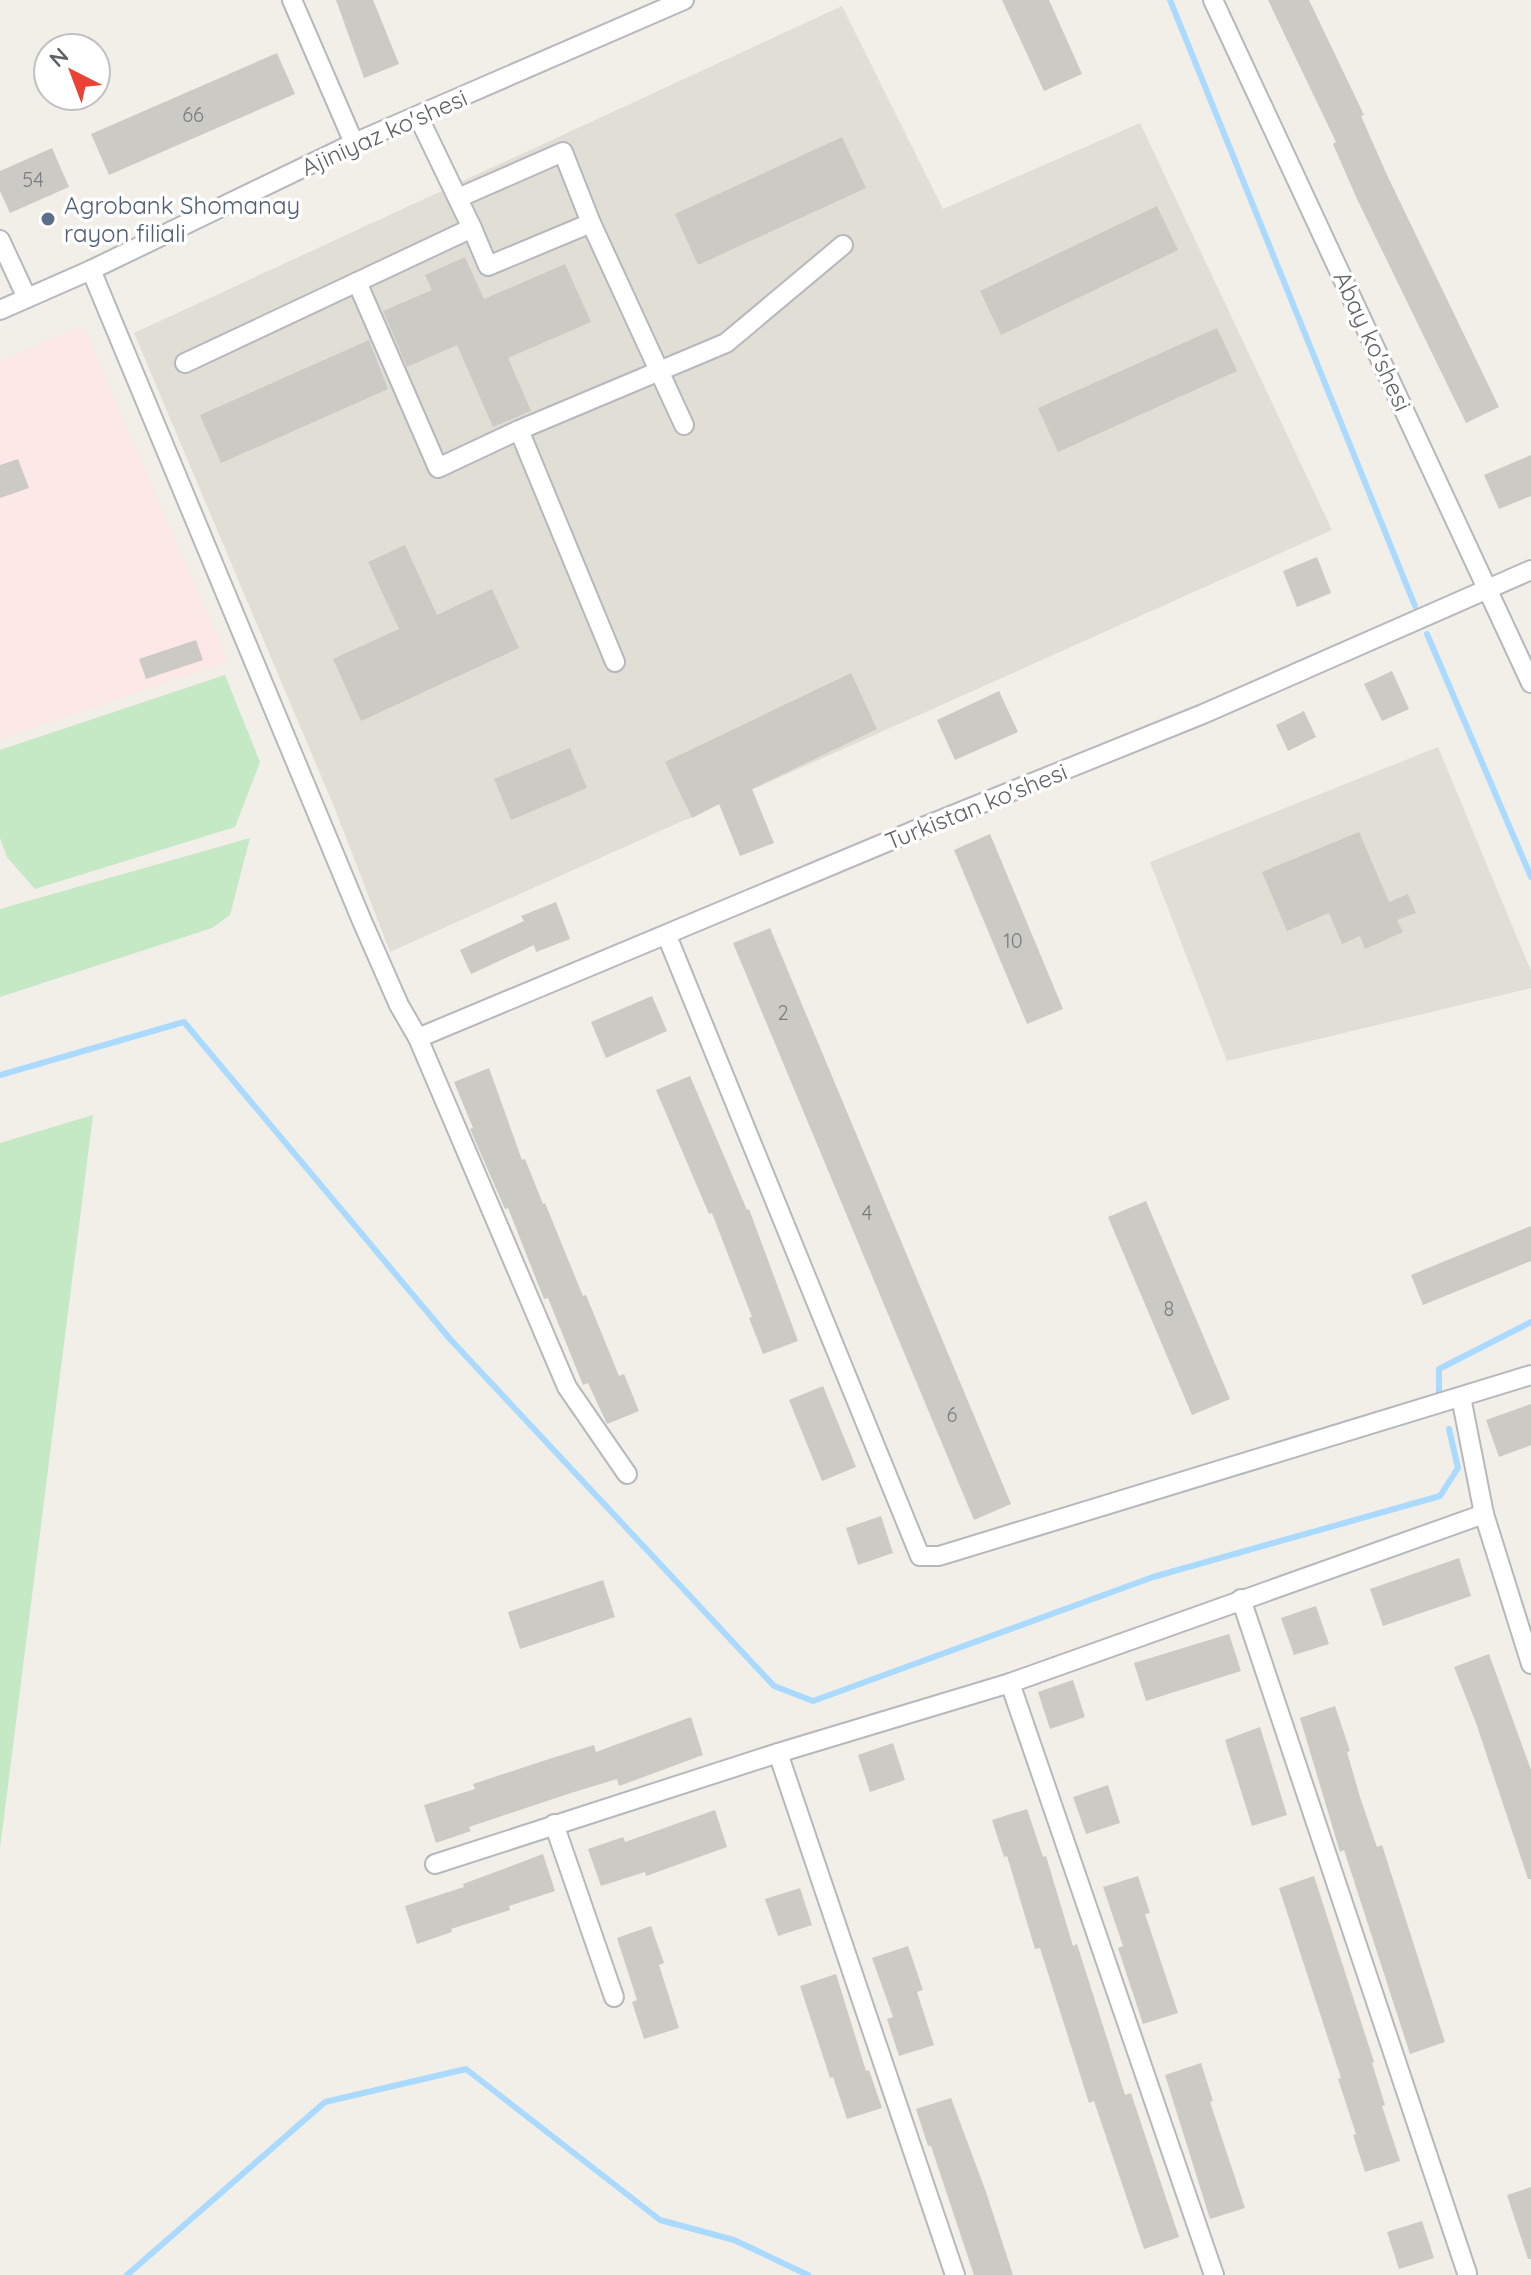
<svg xmlns="http://www.w3.org/2000/svg" width="1531" height="2275" viewBox="0 0 1531 2275" font-family="Quicksand,sans-serif">
  <style>
    .education { fill: #e1ded6 }
    .medical { fill: #fce8e6 }
    .green { fill: #c5e8c5 }
    .lines { fill: none; stroke-linecap: round; stroke-linejoin: round }
    .stream { stroke: #aadaff; stroke-width: 6 }
    .building { fill: #cccac5 }
    .street-casing { stroke: #b5b8bc; stroke-width: 22 }
    .street { stroke: #fff; stroke-width: 18 }
    .service-dot { fill: #5c6f8a; stroke: #fff; stroke-width: 3 }
    .labels { text-anchor: middle; dominant-baseline: central; stroke-width: 7; stroke-linejoin: round; paint-order: stroke }
    .number-label { font-size: 20px; fill: #7a7d7f }
    .street-label { font-size: 24px; fill: #5f6368; stroke: #fff }
    .service-label { font-size: 24px; fill: #4e5e75; stroke: #fff; text-anchor: start }
  </style>
  <rect width="100%" height="100%" fill="#f1efe8"/>
  <g class="education">
    <polygon points="842,6 943,209 1140,123 1332,530 390,952 335,809 134,333"/>
    <polygon points="1438,747 1531,971 1531,988 1227,1061 1150,862"/>
  </g>
  <polygon class="medical" points="83,326 228,662 0,739 0,361"/>
  <g class="green">
    <polygon points="225,675 260,762 235,827 35,889 7,857 0,838 0,750"/>
    <polygon points="250,838 230,915 212,928 0,997 0,909"/>
    <polygon points="93,1115 0,1848 0,1143"/>
  </g>
  <g class="lines">
    <g class="stream">
      <polyline points="1170,0 1415,606"/>
      <polyline points="1427,634 1531,877"/>
      <polyline points="0,1075 184,1022 450,1339 774,1686 813,1701 1153,1577 1440,1496 1458,1468 1449,1429"/>
      <polyline points="1439,1397 1439,1369 1531,1322"/>
      <polyline points="127,2275 325,2102 466,2069 660,2220 734,2240 808,2275"/>
    </g>
  </g>
  <g class="building">
    <polygon points="336,0 373,0 399,64 364,78"/>
    <polygon points="1002,0 1049,0 1082,74 1044,91"/>
    <polygon points="1268,0 1309,0 1364,115 1361,116 1387,175 1499,407 1466,423 1357,199 1333,144 1336,142"/>
    <polygon points="277,53 295,94 109,175 91,134"/>
    <polygon points="842,137 866,188 698,265 675,214"/>
    <polygon points="52,148 69,187 10,213 0,191 0,171"/>
    <polygon points="1157,206 1178,250 1001,335 980,291"/>
    <polygon points="465,257 484,299 565,264 591,322 508,358 531,411 493,427 457,345 407,367 383,311 432,290 425,275"/>
    <polygon points="1217,328 1237,371 1058,452 1038,408"/>
    <polygon points="369,340 388,389 221,463 200,415"/>
    <polygon points="1531,455 1531,496 1499,509 1484,475"/>
    <polygon points="18,459 29,488 0,498 0,465"/>
    <polygon points="405,545 437,615 492,589 519,648 361,721 333,659 399,629 368,562"/>
    <polygon points="1317,557 1331,593 1297,607 1283,571"/>
    <polygon points="196,640 203,660 146,679 139,659"/>
    <polygon points="1392,671 1409,709 1382,721 1364,684"/>
    <polygon points="851,673 877,729 752,789 774,843 740,856 719,804 692,818 665,762"/>
    <polygon points="999,691 1018,732 955,760 937,720"/>
    <polygon points="1304,711 1316,737 1288,751 1276,725"/>
    <polygon points="570,748 587,788 511,820 494,779"/>
    <polygon points="1359,832 1389,902 1408,894 1416,913 1397,920 1403,932 1365,949 1360,936 1342,944 1329,913 1287,931 1262,872"/>
    <polygon points="990,834 1063,1009 1027,1024 954,850"/>
    <polygon points="556,902 570,939 536,952 534,945 471,974 460,950 524,921 521,916"/>
    <polygon points="770,928 1011,1504 974,1520 733,943"/>
    <polygon points="652,996 667,1031 606,1058 591,1022"/>
    <polygon points="489,1068 522,1160 525,1159 543,1204 545,1203 583,1296 586,1295 619,1376 624,1374 639,1411 607,1424 588,1383 583,1385 548,1298 544,1299 508,1208 505,1209 470,1129 473,1128 454,1082"/>
    <polygon points="690,1076 747,1210 749,1209 798,1341 763,1354 749,1318 752,1317 712,1213 709,1214 656,1090"/>
    <polygon points="1146,1201 1230,1399 1192,1415 1108,1217"/>
    <polygon points="1531,1226 1531,1261 1423,1305 1411,1275"/>
    <polygon points="823,1386 856,1467 822,1481 789,1400"/>
    <polygon points="1531,1404 1531,1445 1499,1457 1486,1420"/>
    <polygon points="881,1516 893,1553 858,1565 846,1528"/>
    <polygon points="1459,1558 1471,1596 1383,1626 1370,1589"/>
    <polygon points="603,1580 615,1617 520,1649 508,1612"/>
    <polygon points="1316,1606 1329,1644 1294,1655 1281,1618"/>
    <polygon points="1229,1634 1241,1671 1146,1701 1134,1663"/>
    <polygon points="1489,1654 1531,1770 1531,1879 1528,1879 1476,1723 1454,1667"/>
    <polygon points="1073,1680 1085,1717 1050,1729 1038,1692"/>
    <polygon points="1335,1706 1350,1751 1347,1752 1360,1797 1377,1847 1382,1845 1445,2042 1410,2054 1344,1850 1340,1852 1300,1718"/>
    <polygon points="691,1717 703,1755 619,1786 617,1779 571,1793 469,1827 471,1831 436,1843 424,1805 475,1789 473,1784 549,1759 594,1745 596,1752"/>
    <polygon points="1260,1727 1287,1815 1252,1826 1225,1740"/>
    <polygon points="893,1743 905,1780 870,1792 858,1755"/>
    <polygon points="1108,1785 1120,1823 1086,1834 1073,1797"/>
    <polygon points="1027,1809 1043,1857 1046,1856 1073,1946 1077,1944 1125,2095 1131,2093 1179,2237 1144,2249 1094,2101 1089,2103 1040,1948 1035,1949 1007,1856 1004,1857 992,1820"/>
    <polygon points="715,1810 727,1847 646,1876 645,1872 601,1886 588,1849 623,1837 625,1842"/>
    <polygon points="543,1854 555,1891 509,1906 510,1910 451,1929 452,1932 417,1944 405,1906 464,1887 463,1884"/>
    <polygon points="1138,1876 1150,1913 1145,1914 1178,2013 1143,2024 1118,1948 1123,1946 1103,1887"/>
    <polygon points="1314,1876 1374,2062 1372,2063 1385,2105 1382,2106 1400,2161 1365,2172 1353,2135 1356,2134 1338,2079 1341,2078 1279,1888"/>
    <polygon points="800,1888 812,1925 778,1936 765,1899"/>
    <polygon points="651,1926 664,1963 659,1965 679,2028 644,2039 632,2002 637,2000 617,1938"/>
    <polygon points="908,1946 923,1990 917,1992 934,2045 899,2056 887,2019 893,2017 872,1958"/>
    <polygon points="836,1974 866,2071 869,2070 882,2108 847,2119 833,2077 830,2078 800,1986"/>
    <polygon points="1201,2063 1213,2101 1210,2102 1245,2208 1210,2219 1165,2075"/>
    <polygon points="951,2098 986,2192 1013,2275 974,2275 931,2146 928,2146 916,2109"/>
    <polygon points="1531,2187 1531,2259 1528,2259 1507,2195"/>
    <polygon points="1422,2221 1434,2258 1399,2269 1387,2232"/>
  </g>
  <g class="lines">
    <defs>
      <g id="street">
        <polyline points="292,0 354,143"/>
        <polyline points="1213,0 1531,683"/>
        <polyline points="418,116 472,228"/>
        <polyline points="458,198 563,152 591,223 684,425"/>
        <polyline points="0,240 27,298"/>
        <polyline points="91,270 362,921 399,1005 418,1038 567,1387 627,1474"/>
        <polyline points="357,282 438,468 519,430 726,343 843,245"/>
        <polyline points="0,310 91,270 354,143 684,0"/>
        <polyline points="185,363 472,228 488,266 591,223"/>
        <polyline points="519,430 615,662"/>
        <polyline points="667,936 920,1556 939,1556 1531,1375"/>
        <polyline points="418,1038 918,829 1203,714 1531,570"/>
        <polyline points="1461,1397 1484,1514 1531,1664"/>
        <polyline points="1241,1599 1467,2273"/>
        <polyline points="1010,1683 1214,2275"/>
        <polyline points="778,1753 955,2275"/>
        <polyline points="554,1824 614,1997"/>
        <polyline points="435,1864 778,1753 1010,1683 1484,1514"/>
      </g>
    </defs>
    <use href="#street" class="street-casing"/>
    <use href="#street" class="street"/>
  </g>
  <circle class="service-dot" cx="48" cy="219" r="8"/>
  <g class="labels">
    <g class="number-label">
      <text x="193" y="114">66</text>
      <text x="33" y="179">54</text>
      <text x="1013" y="940">10</text>
      <text x="783" y="1012">2</text>
      <text x="867" y="1212">4</text>
      <text x="1169" y="1308">8</text>
      <text x="952" y="1414">6</text>
    </g>
    <g class="street-label">
      <text transform="translate(384 132) rotate(-24)">Ajiniyaz ko'shesi</text>
      <text transform="translate(1373 341) rotate(65)">Abay ko'shesi</text>
      <text transform="translate(976 806) rotate(-22)">Turkistan ko'shesi</text>
    </g>
    <g class="service-label">
      <text x="64" y="205">Agrobank Shomanay<tspan x="64" dy="28">rayon filiali</tspan></text>
    </g>
  </g>
  <g transform="translate(72 72) rotate(318)"><circle r="38" fill="#ffffff" stroke="#bfc1c3" stroke-width="2"/>
  <path d="M0-6L14 30L0 20L-14 30Z" fill="#ea4335"/>
  <text y="-12" font-size="22" font-weight="bold" text-anchor="middle" fill="#5f6368">N</text>
  </g>
</svg>
